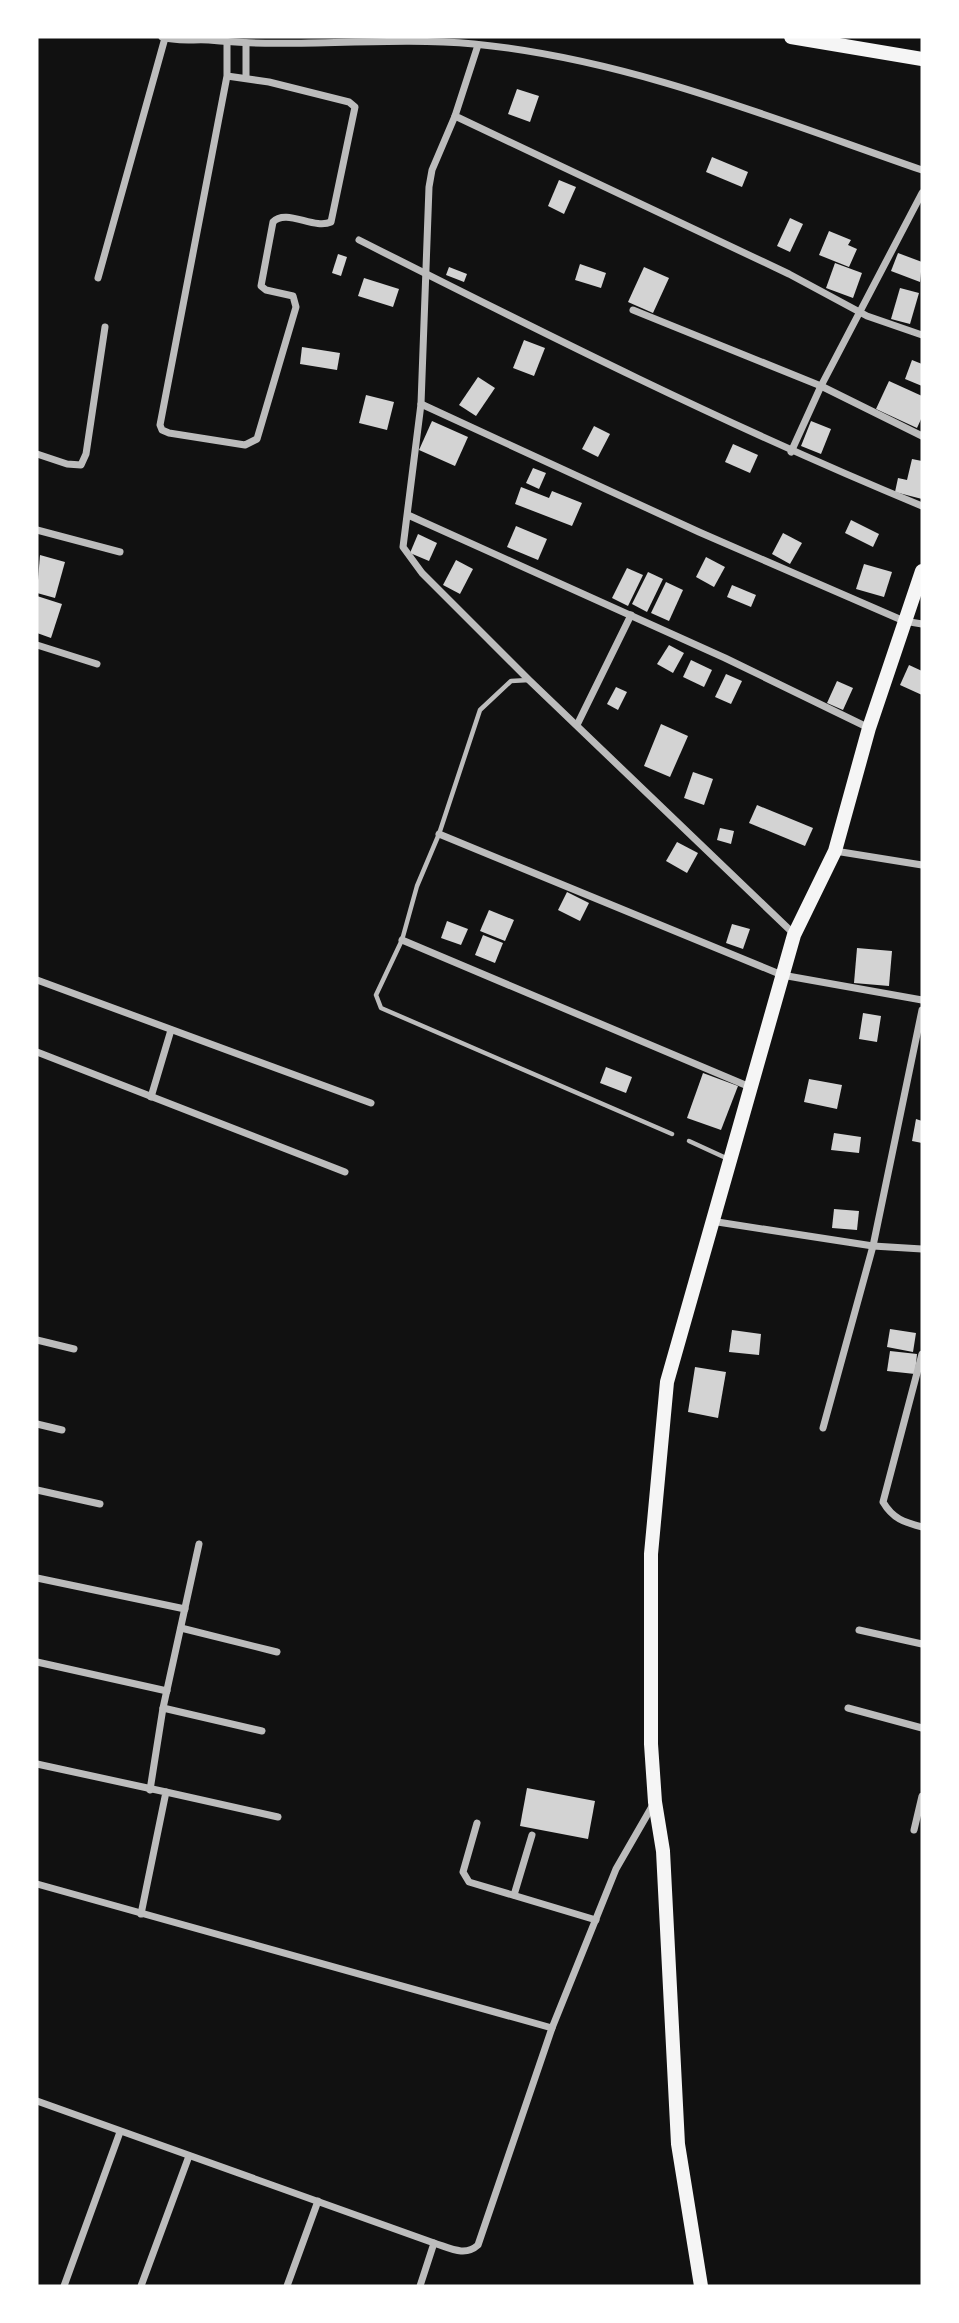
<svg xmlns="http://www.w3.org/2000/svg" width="959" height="2323" viewBox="0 0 959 2323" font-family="Barlow,sans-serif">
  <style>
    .building { fill: #d3d3d3 }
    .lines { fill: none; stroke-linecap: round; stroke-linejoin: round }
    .service { stroke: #bcbcbc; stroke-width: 4.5 }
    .minor { stroke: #bcbcbc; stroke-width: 7 }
    .secondary { stroke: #f5f5f5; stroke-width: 14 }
  </style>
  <rect width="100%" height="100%" fill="#111"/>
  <g class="building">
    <polygon points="517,89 539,96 530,122 508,114"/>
    <polygon points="712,157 748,172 742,187 706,172"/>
    <polygon points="559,180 576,187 564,214 548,206"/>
    <polygon points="790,218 803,224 790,252 777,246"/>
    <polygon points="829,231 851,240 848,245 857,249 849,267 819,255"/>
    <polygon points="898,253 922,262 920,282 891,271"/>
    <polygon points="338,254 347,257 341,276 332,273"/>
    <polygon points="835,263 862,273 853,298 826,288"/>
    <polygon points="580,264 606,273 601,288 575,280"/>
    <polygon points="449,267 467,274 464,282 446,275"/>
    <polygon points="644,267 669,278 653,313 628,302"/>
    <polygon points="364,278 399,289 393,307 358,296"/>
    <polygon points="900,288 919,293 910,324 891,319"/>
    <polygon points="524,340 545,348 534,376 513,368"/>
    <polygon points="302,347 340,353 337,370 300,364"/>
    <polygon points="912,360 922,364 922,386 905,379"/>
    <polygon points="478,377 495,388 476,416 459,405"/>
    <polygon points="889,381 922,396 922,417 917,428 876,409"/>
    <polygon points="366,395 394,402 387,430 359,423"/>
    <polygon points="432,421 468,437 455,466 419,450"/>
    <polygon points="811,421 831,429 821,454 801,446"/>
    <polygon points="594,426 610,434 598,457 582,449"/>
    <polygon points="733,444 758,455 750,473 725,462"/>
    <polygon points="912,459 922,461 922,499 895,492 898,478 907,480"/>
    <polygon points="533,468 546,473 539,489 526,483"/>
    <polygon points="521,487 549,498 552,491 582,503 572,526 515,504"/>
    <polygon points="851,520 879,534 873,547 845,533"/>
    <polygon points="516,526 547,539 538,560 507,547"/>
    <polygon points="783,533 802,543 790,564 772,554"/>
    <polygon points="418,534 437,543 429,561 410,553"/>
    <polygon points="40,555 65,562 55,598 37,593"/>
    <polygon points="706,557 725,567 714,587 696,577"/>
    <polygon points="456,560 473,569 460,594 443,585"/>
    <polygon points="864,564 892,572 884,597 856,589"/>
    <polygon points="627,568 643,575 628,606 612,598"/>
    <polygon points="648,572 663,579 647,612 632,604"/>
    <polygon points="666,582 683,590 669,621 651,613"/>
    <polygon points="732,585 756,595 751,607 727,597"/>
    <polygon points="37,596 62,604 51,638 37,633"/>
    <polygon points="669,645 684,653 673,673 657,664"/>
    <polygon points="691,660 712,670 704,687 683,677"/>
    <polygon points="909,665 922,671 922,695 900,685"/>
    <polygon points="726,674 742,681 731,704 715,697"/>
    <polygon points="837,681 853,688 843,710 827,703"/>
    <polygon points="616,687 627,692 618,710 607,704"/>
    <polygon points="661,724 688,736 670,777 644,766"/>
    <polygon points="693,772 713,779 704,805 684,798"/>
    <polygon points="757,805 813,828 805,846 749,823"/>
    <polygon points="720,828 734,831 731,844 717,840"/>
    <polygon points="677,842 698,853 687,873 666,861"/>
    <polygon points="567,892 589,903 580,921 558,910"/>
    <polygon points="489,910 514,920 505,941 480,931"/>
    <polygon points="447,921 468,929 461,945 441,938"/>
    <polygon points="732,924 750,929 743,949 726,943"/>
    <polygon points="483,935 503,943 495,963 475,955"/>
    <polygon points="857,948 892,951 889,986 854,983"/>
    <polygon points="863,1013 881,1016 877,1042 859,1039"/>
    <polygon points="606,1067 632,1077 626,1093 600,1083"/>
    <polygon points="703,1073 738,1086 721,1130 687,1118"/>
    <polygon points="809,1079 842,1085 837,1109 804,1102"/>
    <polygon points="916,1119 922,1121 922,1143 912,1141"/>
    <polygon points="834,1133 861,1137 859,1153 831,1150"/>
    <polygon points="834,1209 859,1211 857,1230 832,1228"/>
    <polygon points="890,1329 916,1333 913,1352 887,1347"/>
    <polygon points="732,1330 761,1334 759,1355 729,1352"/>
    <polygon points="890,1351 917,1354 915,1374 887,1371"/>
    <polygon points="695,1367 726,1372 718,1418 688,1412"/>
    <polygon points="527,1788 595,1801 588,1839 520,1826"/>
  </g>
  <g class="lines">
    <g class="service">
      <polyline points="529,680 511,681 480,710 439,834 417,886 402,940 376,995 381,1008 672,1134"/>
      <polyline points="689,1141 726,1158"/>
    </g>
    <g class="minor">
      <path d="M162,37C176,42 194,39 209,40C297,49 386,36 474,44C629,59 777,120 922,170"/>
      <polyline points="246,43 246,78"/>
      <polyline points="478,45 455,116 789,274 867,316 922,335"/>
      <path d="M227,76L269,82L349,102L355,107L331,222C314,230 286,208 273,222L261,286L266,290L293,296L296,307L257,439L245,445L169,433L162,430L160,425L227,76V42"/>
      <polyline points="455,116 432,170 429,187 421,404 403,547 422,573 529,680 794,934"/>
      <path d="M359,240C545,334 730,427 922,506"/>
      <polyline points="98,278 165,38"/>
      <polyline points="633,310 821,386 922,436"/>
      <polyline points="421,404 699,532 904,621 922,624"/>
      <polyline points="791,452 821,386 922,193"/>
      <polyline points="37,454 67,464 81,465 86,454 105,327"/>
      <polyline points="408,515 725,658 869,728"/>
      <polyline points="37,530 120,552"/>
      <polyline points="37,645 97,664"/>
      <polyline points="577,725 631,615"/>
      <polyline points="439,834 782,975 922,1000"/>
      <polyline points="835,851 922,865"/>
      <polyline points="402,940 750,1087"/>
      <polyline points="37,980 371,1103"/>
      <polyline points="37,1052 345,1172"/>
      <polyline points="151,1097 171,1030"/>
      <polyline points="711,1221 873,1246 922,1249"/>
      <polyline points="37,1340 74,1349"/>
      <path d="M922,1354L883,1502C893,1519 904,1522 922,1527"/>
      <polyline points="37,1424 62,1430"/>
      <polyline points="823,1428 873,1246 922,1010"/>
      <polyline points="37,1490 100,1504"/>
      <polyline points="37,1578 185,1609"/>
      <polyline points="181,1628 277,1652"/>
      <polyline points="859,1630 922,1644"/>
      <polyline points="37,1662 167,1691"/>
      <polyline points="163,1708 262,1731"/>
      <polyline points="848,1708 922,1728"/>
      <polyline points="37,1764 166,1792 141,1914"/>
      <polyline points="150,1790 163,1708 199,1544"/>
      <polyline points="166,1792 278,1817"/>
      <polyline points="477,1823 463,1872 469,1882 596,1920"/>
      <polyline points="914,1830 922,1796"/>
      <polyline points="37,1884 552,2028"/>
      <polyline points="514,1895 532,1835"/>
      <polyline points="37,2101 434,2243 420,2286"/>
      <path d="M434,2243C450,2248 465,2257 478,2245L552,2028L616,1869L654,1803"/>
      <polyline points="64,2286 120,2132"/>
      <polyline points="141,2286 189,2156"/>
      <polyline points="287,2286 318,2201"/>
    </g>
    <g class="secondary">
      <polyline points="791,37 922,59"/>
      <polyline points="701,2286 678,2144 663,1851 655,1802 651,1744 651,1554 667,1382 794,935 835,851 869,728 922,571"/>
    </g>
  </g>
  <rect width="959" height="2323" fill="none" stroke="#ffffff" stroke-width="77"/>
</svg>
